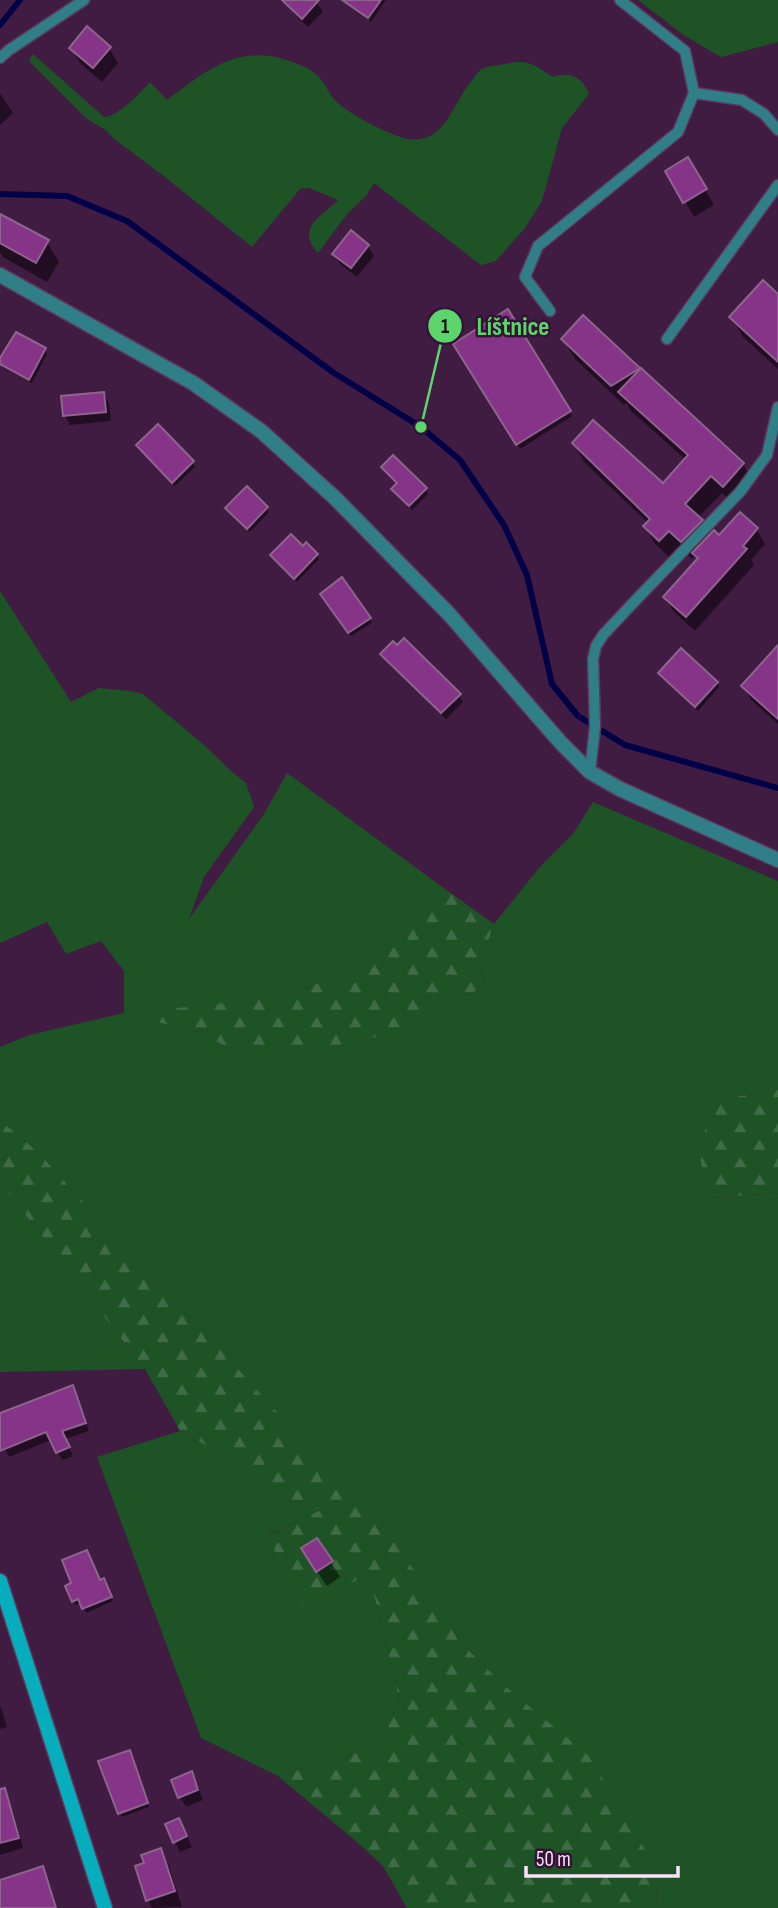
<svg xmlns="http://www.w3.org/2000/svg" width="778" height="1908" viewBox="0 0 778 1908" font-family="'Sofia Sans Condensed',sans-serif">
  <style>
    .green { fill: #1d5325 }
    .forest { fill: url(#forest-firs) }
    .shadow { fill: #0007 }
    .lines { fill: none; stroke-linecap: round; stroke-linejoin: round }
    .stream { stroke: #020047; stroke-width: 6 }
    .building { fill: #853487; stroke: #8e648e; stroke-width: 2 }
    .lane-casing { stroke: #5b385c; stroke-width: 13 }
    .street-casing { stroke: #5b385c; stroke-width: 17 }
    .secondary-casing { stroke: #5b385c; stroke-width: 17 }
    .lane { stroke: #307f88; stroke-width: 10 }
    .street { stroke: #307f88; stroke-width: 14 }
    .secondary { stroke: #06adbc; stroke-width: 14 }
    .leader { fill: none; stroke: #5cd56d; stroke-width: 2.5 }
    .callout-dot { fill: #5cd56d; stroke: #361237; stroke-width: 2.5 }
    .mark-label { font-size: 21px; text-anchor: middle; font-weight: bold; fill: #111 }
    .callout-label { font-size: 26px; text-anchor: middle; font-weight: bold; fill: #5cd56d; stroke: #361237; stroke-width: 5; stroke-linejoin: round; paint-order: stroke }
  </style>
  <defs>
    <pattern id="forest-firs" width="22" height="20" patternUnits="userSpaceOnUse" patternTransform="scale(1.75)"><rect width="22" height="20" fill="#1d5325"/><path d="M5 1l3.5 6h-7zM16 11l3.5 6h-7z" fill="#3f6b46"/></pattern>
  </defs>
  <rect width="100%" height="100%" fill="#411c42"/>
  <g class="green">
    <polygon points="638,0 778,0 778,42 721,57 685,36"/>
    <path d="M33,54L104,117C118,117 140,93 150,82L167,100C205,72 236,44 286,60C299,64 310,68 319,77C325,83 328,92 334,99C344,112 391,136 408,139C446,145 453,101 473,79C476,75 479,70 484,68C488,66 495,66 500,65C529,59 529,62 553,77C570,71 583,78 589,94L562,128L542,201L525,228L496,261L481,265L374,183L366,196L348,213L318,253C295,227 321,218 338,200L309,188L300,189L252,247L165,177L113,138L107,131L86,118L29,61Z"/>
    <polygon points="0,591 71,702 99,688 130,691 143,694 203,744 231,771 246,783 254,807 204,877 189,919 264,814 287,773 445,889 375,951 345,973 286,996 127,1014 198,1032 232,1050 414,1029 454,998 479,990 484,982 481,962 494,924 539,868 573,834 593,802 778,881 778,1090 740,1096 708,1198 778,1193 778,1908 657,1908 656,1880 506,1687 462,1644 446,1615 200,1327 150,1276 38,1152 0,1120 0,1047 29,1035 124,1013 124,971 101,941 66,954 47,922 0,943"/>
    <polygon points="0,1182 145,1369 0,1372"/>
    <polygon points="180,1431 231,1459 281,1497 322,1510 268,1535 362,1576 375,1598 399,1699 381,1745 278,1776 201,1738 97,1457"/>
  </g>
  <g class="forest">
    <polygon points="445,889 494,924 481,962 484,982 479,990 454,998 414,1029 324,1048 232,1050 198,1032 124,1014 286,996 345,973 375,951"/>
    <polygon points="778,1090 778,1193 708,1198 698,1148 715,1106 740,1096"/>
    <polygon points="0,1120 38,1152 150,1276 200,1327 394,1542 446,1615 462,1644 506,1687 589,1756 651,1860 656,1880 657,1908 407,1908 383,1866 357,1842 278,1776 381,1745 399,1699 375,1598 362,1576 308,1614 267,1536 321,1510 281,1497 231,1459 180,1431 145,1369 0,1182"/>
  </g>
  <g class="shadow">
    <polygon points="296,0 315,0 323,12 308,27 296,16 290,6"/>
    <polygon points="340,0 386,0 371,22"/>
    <polygon points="71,48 109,48 118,63 102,82 80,63"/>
    <polygon points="0,93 13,113 0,125"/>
    <polygon points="688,159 714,205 694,217 667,171"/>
    <polygon points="0,221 47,242 59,262 47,282 3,257 0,252"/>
    <polygon points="368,246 374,256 357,277 340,264 334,255"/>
    <polygon points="778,296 778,369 743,337 732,317"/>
    <polygon points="507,312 572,416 520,449 455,345"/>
    <polygon points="583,318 743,464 753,482 734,504 722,493 698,518 710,537 719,537 757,530 765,544 751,560 754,565 695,631 673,611 665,597 698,560 696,555 692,559 680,548 670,558 655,544 645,526 648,523 584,462 574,444 663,486 686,460 631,411 627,403 624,405 575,359 563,339"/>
    <polygon points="45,350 47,354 32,383 2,367 0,364 0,362"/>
    <polygon points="103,393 109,403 111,421 70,425 65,415"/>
    <polygon points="140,449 192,462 195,467 175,486"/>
    <polygon points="383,467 425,489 428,494 412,510 396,494 393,489 398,484"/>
    <polygon points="267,508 269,512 250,532 230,513"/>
    <polygon points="303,548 317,555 319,559 297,582 272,556"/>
    <polygon points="325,599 369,618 372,623 351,636"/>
    <polygon points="398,648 459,695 463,702 446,719 386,661 382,654"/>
    <polygon points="778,648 778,724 751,700 744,686"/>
    <polygon points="661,674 717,683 719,687 698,711 663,678"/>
    <polygon points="76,1394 89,1431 65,1439 73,1456 62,1460 51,1440 9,1457 0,1439 0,1422"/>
    <polygon points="317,1540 340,1577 327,1586 312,1564"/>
    <polygon points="99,1582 106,1585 113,1601 86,1613 82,1603 76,1605 73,1601"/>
    <polygon points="0,1705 7,1727 0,1729"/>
    <polygon points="131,1756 149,1807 122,1817 120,1813"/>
    <polygon points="192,1774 197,1783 203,1800 186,1807 180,1797"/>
    <polygon points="7,1801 13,1811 23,1848 0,1855 0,1803"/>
    <polygon points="184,1830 192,1847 180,1852 175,1842"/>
    <polygon points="160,1850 169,1866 182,1907 152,1908 148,1900"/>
  </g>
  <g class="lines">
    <g class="stream">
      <polyline points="0,25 20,0"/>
      <polyline points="0,194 67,196 127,221 334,373 421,427 460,460 504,525 527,575 552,684 578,716 625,745 778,788"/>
    </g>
  </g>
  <g class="building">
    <polygon points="282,0 319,0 302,19"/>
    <polygon points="342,0 381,0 368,18"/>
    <polygon points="87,26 111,47 93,68 69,48"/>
    <polygon points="688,157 707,189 683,203 665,171"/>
    <polygon points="0,214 49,240 36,263 0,243"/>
    <polygon points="351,230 369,245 351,268 332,254"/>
    <polygon points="763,280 778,294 778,362 729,317"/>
    <polygon points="508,309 571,411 516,445 453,344"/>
    <polygon points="583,315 640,368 611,386 561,339"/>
    <polygon points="16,332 46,348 29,380 0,364 0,358"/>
    <polygon points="641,368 744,463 723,487 711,476 685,504 703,520 681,542 669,531 659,541 643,526 650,519 572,443 593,420 663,483 688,455 618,392"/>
    <polygon points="104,392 106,412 63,416 61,396"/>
    <polygon points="158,424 194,461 172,483 136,445"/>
    <polygon points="393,455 427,488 409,506 391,489 397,483 381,467"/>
    <polygon points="247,486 268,507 247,529 225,508"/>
    <polygon points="740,512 758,528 743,546 747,549 686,617 663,597 698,558 692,553 714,530 719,535"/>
    <polygon points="291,534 303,546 306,542 318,554 294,579 270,555"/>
    <polygon points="342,577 371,618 348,633 320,594"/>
    <polygon points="404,638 461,694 441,713 380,654 393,641 397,645"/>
    <polygon points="778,645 778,719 741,686"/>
    <polygon points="681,648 718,682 695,707 658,673"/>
    <polygon points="73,1385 86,1423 62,1431 70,1447 56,1453 46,1432 0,1451 0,1413"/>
    <polygon points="317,1538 333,1561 316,1572 301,1548"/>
    <polygon points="87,1550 100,1580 104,1578 112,1597 82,1609 78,1599 72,1602 65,1586 71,1583 62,1560"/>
    <polygon points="130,1750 148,1803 118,1814 98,1761"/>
    <polygon points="192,1771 198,1790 178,1798 171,1780"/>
    <polygon points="5,1788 19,1838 0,1843 0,1789"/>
    <polygon points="179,1818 187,1836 173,1843 165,1824"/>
    <polygon points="161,1848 175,1891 146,1901 135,1866 144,1863 141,1855"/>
    <polygon points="43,1866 56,1908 0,1908 0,1880"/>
  </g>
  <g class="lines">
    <defs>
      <g id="lane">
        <polyline points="0,58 9,50 84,0"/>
        <polyline points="694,93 742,100 764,114 778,130"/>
        <polyline points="550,311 525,277 538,246 678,132 694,93 685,51 620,0"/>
        <polyline points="667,339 778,185"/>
        <polyline points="590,772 595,727 593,659 596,646 603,635 633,603 740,492 767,455 778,407"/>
      </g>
      <polyline id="street" points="0,275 193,383 261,431 335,498 449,614 561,743 590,772 620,789 778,860"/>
      <polyline id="secondary" points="0,1581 105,1908"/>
    </defs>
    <use href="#lane" class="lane-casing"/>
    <use href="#street" class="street-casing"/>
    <use href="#secondary" class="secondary-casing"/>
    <use href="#lane" class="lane"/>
    <use href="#street" class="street"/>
    <use href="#secondary" class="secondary"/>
  </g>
  <path class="leader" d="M421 427L445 326"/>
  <g class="callout-dot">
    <circle cx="421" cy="427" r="7"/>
    <circle cx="445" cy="326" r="18"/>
  </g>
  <g class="mark-label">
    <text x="445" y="333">1</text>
  </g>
  <g class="callout-label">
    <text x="513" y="335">Líštnice</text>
  </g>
  <path d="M526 1866v10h152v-10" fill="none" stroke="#fae2fa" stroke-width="3.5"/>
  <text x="536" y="1866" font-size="21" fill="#fae2fa" stroke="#361237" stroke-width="5" paint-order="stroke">50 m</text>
</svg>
